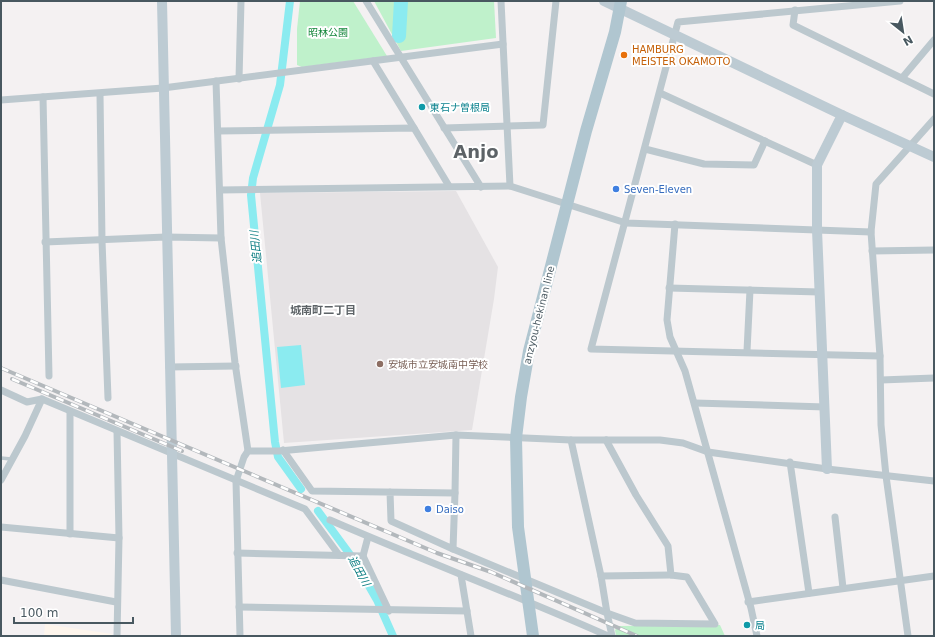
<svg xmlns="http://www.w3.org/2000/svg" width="935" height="637" viewBox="0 0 935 637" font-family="'DejaVu Sans','Noto Sans JP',sans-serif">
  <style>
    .commercial { fill: #fdf5ec }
    .education { fill: #e5e2e4 }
    .green { fill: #bff1cb }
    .water { fill: #8bebf0 }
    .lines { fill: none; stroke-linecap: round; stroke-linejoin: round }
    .canal { stroke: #8bebf0; stroke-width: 8 }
    .river { stroke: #8bebf0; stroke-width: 14 }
    .lane { stroke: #bcc8ce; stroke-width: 3.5 }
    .street { stroke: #bcc8ce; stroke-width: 7 }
    .secondary { stroke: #bdcbd3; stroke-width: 10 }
    .primary { stroke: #b0c6d0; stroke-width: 12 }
    .rail-casing { stroke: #b3b8bc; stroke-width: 4 }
    .rail { stroke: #fff; stroke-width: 2.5; stroke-dasharray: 8; stroke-linecap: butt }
    .food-dot { fill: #e8710a; stroke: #fff; stroke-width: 1.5 }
    .culture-dot { fill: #0f9aa8; stroke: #fff; stroke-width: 1.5 }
    .shop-dot { fill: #3f7fe0; stroke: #fff; stroke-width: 1.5 }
    .education-dot { fill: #8d6e63; stroke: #fff; stroke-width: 1.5 }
    .labels { text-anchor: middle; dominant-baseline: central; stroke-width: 4; stroke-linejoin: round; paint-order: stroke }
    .park-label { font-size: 10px; fill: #14863b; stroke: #fff }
    .food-label { font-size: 10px; fill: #c56008; stroke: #fff; text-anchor: start }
    .culture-label { font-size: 10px; fill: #0d838f; stroke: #fff; text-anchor: start }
    .shop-label { font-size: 10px; fill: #366cbe; stroke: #fff; text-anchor: start }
    .street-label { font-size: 10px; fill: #485860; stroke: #fff }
    .education-label { font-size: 10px; fill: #785e54; stroke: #fff; text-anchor: start }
    .water-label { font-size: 11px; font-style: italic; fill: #0a7d82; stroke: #fff }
    .neighbourhood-label { font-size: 11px; font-weight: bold; fill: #5d6367; stroke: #fff }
    .town-label { font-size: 18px; font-weight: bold; fill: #5d6367; stroke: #fff }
  </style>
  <rect width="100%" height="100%" fill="#f4f1f2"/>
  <polygon class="commercial" points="45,624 112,634 112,636 44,636"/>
  <polygon class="education" points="456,191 498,267 494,299 472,430 284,443 260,193"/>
  <g class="green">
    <polygon points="300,1 353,1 387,56 302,67 297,65 297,29"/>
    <polygon points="374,1 494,1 496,38 401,51"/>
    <polygon points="720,625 725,636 616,636 615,630 619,626"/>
  </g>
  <polygon class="water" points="301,345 305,385 281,388 277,347"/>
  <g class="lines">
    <g class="canal">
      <polyline points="290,1 280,85 253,178 251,195 275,442 278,457 301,489"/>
      <polyline points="318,511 354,560 377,600 393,636"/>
    </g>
    <polyline class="river" points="399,36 401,1"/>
    <polyline class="lane" points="1,458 11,459"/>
    <g class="street">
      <polyline points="366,1 481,187"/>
      <polyline points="501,1 510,186 626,223 871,232"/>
      <polyline points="795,10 793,25 934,94"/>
      <polyline points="373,61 414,128"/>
      <polyline points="902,78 934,40"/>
      <polyline points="239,79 241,1"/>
      <polyline points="216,81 221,238 235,363 248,451"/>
      <polyline points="660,93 817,165"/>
      <polyline points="100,94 102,241 108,398"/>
      <polyline points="43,97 49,376"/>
      <polyline points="1,100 163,88 503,44"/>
      <polyline points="444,128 543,125 556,1"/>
      <polyline points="218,131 414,128 449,186"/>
      <polyline points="645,149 704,164 754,165 765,141"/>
      <polyline points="220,190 510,186"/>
      <polyline points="675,224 667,320 670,337 685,371 751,608 757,636"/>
      <polyline points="45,242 166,237 221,238"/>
      <polyline points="872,251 934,250"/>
      <polyline points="669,288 820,292"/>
      <polyline points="747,351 750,290"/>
      <polyline points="880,356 591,349 678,22 900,1"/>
      <polyline points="169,367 236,366"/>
      <polyline points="881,380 934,378"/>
      <polyline points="1,390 27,402 42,399 305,509 339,555"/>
      <polyline points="695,403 825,407"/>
      <polyline points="70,412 70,534"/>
      <polyline points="571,440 601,576 607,613 635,623 715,624 687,577 671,575 668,546 636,495 606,440"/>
      <polyline points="283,450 312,491 455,493 453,549 391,521 390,492"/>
      <polyline points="790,462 809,593"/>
      <polyline points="1,480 25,436 42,399"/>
      <polyline points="455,493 456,435"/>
      <polyline points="835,517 843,588"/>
      <path d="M330,520C422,560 516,595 608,636"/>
      <polyline points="1,527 119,538"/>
      <polyline points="453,549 607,613 612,636"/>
      <polyline points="237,553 363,556 389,611"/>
      <polyline points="363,556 368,537"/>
      <polyline points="461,575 471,636"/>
      <polyline points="601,576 671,575"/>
      <polyline points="1,580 116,602"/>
      <polyline points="748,602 934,576"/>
      <polyline points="239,607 467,611"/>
      <polyline points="117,636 119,538 117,431"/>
      <polyline points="240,636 236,481 244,457 248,451 279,451 456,435 571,440 660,440 683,443 708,452 827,469 934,481"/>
      <polyline points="908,636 886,476 881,425 880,356 871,232 876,184 934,119"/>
    </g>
    <g class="secondary">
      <polyline points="162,1 176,636"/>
      <polyline points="604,1 842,115 934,157"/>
      <polyline points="827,469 817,230 817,165 842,115"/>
    </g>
    <polyline class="primary" points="533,636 518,527 516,438 521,397 529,351 586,131 615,32 621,1"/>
    <defs>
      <g id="rail">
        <polyline points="1,368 437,553 491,572 637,636"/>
        <polyline points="12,379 182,451"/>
      </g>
    </defs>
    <use href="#rail" class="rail-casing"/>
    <use href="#rail" class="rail"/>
  </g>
  <circle class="food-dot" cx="624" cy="55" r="4"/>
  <g class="culture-dot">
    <circle cx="422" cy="107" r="4"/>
    <circle cx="747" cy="625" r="4"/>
  </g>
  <g class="shop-dot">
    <circle cx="616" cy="189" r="4"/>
    <circle cx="428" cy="509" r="4"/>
  </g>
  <circle class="education-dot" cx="380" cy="364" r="4"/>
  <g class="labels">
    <g class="park-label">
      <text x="328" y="32">昭林公園</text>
    </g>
    <g class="food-label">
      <text x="632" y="49">HAMBURG<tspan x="632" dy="12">MEISTER OKAMOTO</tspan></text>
    </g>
    <g class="culture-label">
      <text x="430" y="107">東石ナ曽根局</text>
      <text x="755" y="625">局</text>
    </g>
    <g class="shop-label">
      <text x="624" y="189">Seven-Eleven</text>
      <text x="436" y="509">Daiso</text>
    </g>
    <g class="street-label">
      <text transform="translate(539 315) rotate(-76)">anzyou-hekinan line</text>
    </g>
    <g class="education-label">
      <text x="388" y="364">安城市立安城南中学校</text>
    </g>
    <g class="water-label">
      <text transform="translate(256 247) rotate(-96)">追田川</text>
      <text transform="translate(359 571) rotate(61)">追田川</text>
    </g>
    <g class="neighbourhood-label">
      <text x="323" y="310">城南町二丁目</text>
    </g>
    <g class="town-label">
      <text x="476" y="151">Anjo</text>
    </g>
  </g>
  <rect width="935" height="637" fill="none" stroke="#485860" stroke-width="4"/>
  <g transform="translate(903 32) rotate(150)" stroke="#ffffff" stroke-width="3" paint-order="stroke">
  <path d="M0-3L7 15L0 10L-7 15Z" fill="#485860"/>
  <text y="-6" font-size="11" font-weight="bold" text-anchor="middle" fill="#485860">N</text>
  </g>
  <path d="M14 617v6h119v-6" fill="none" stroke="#485860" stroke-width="2"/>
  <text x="20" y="617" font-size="12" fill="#485860" stroke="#ffffff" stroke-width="3" paint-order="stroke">100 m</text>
</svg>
